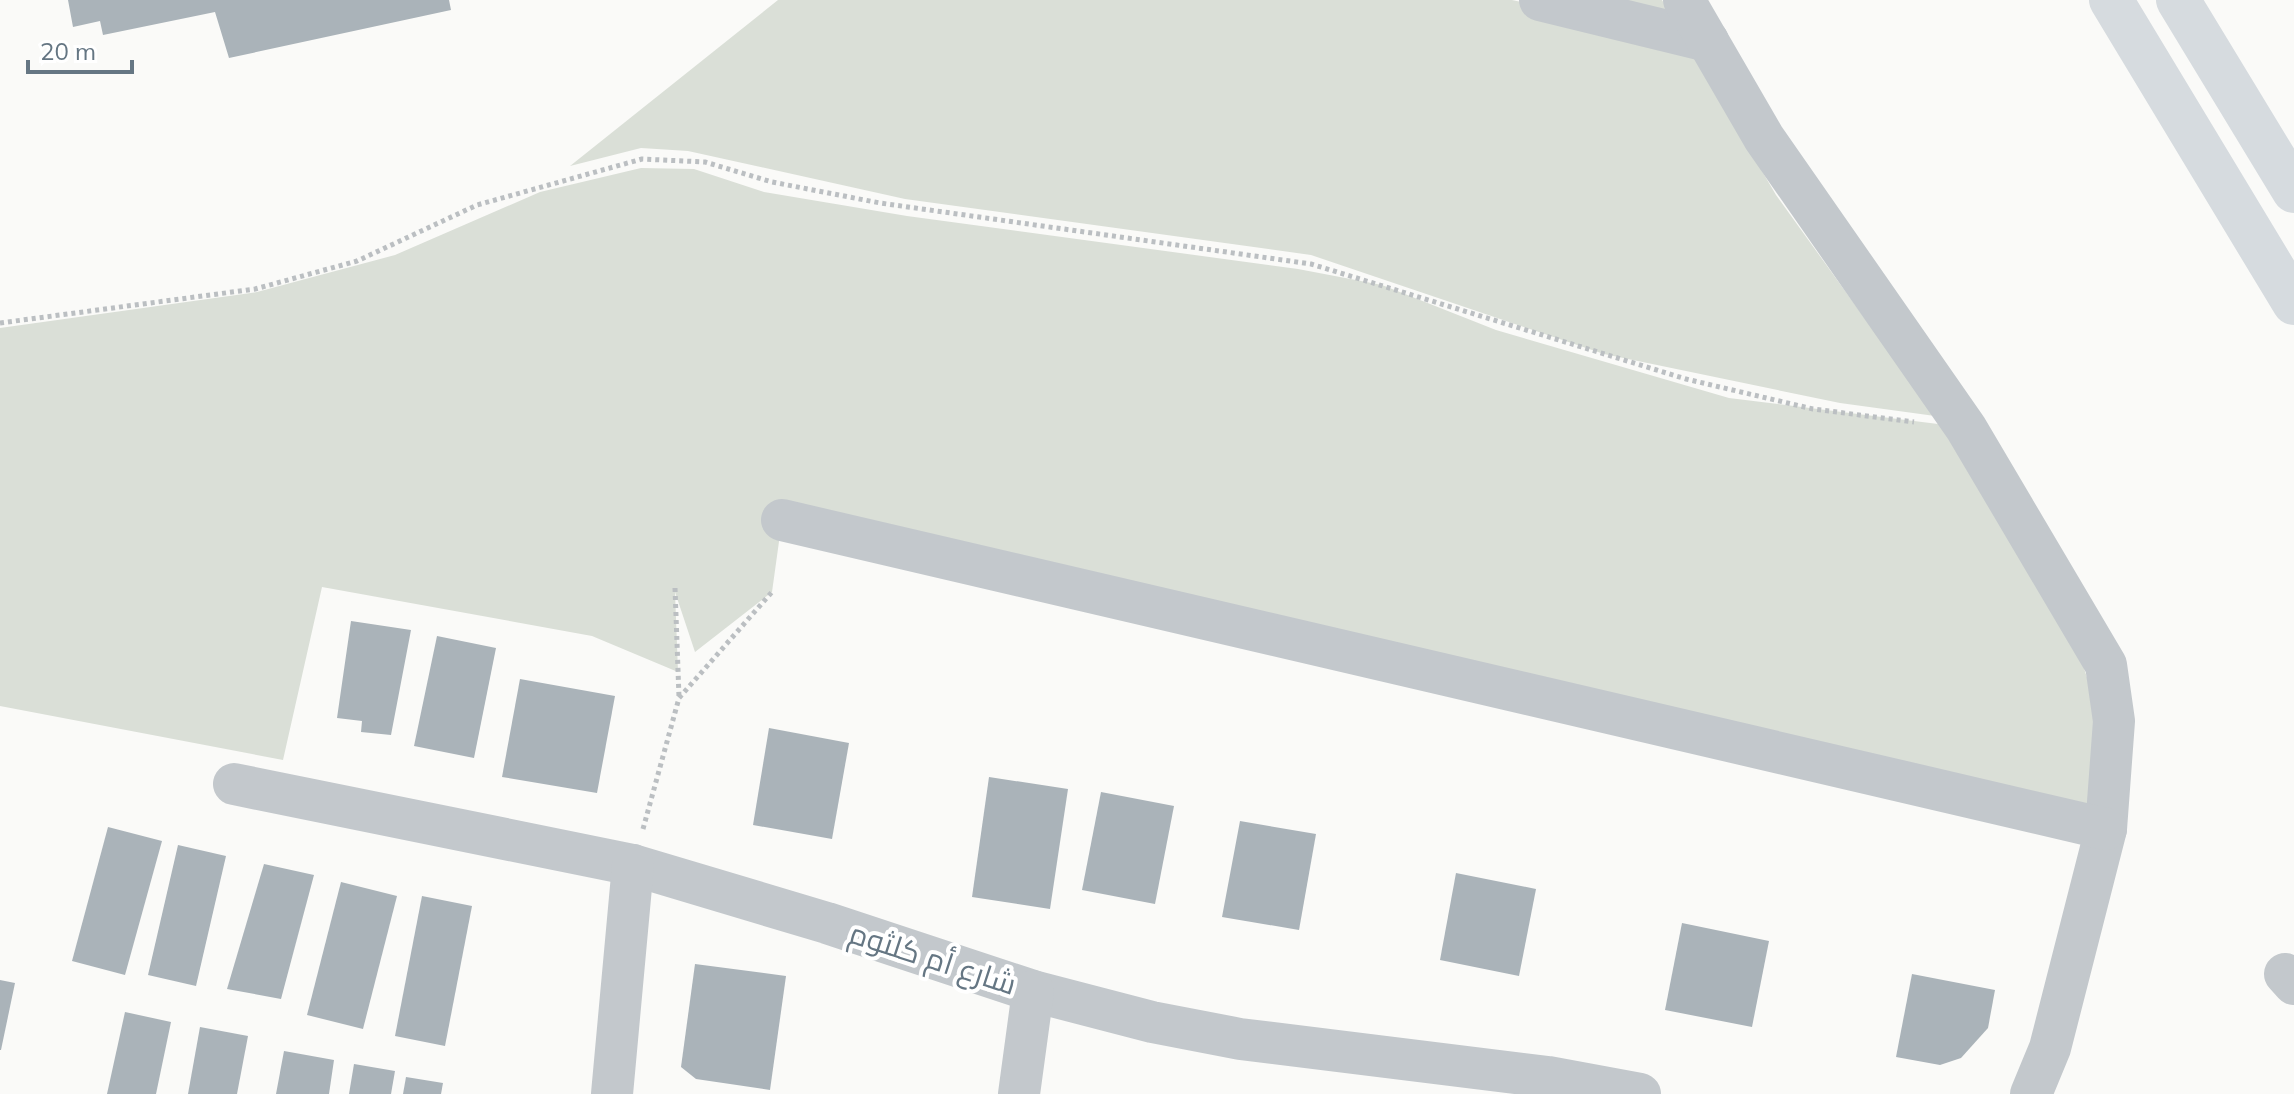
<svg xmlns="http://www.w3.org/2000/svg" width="2294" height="1094" viewBox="0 0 2294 1094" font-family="Mulish,Cairo,sans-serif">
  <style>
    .green { fill: #dadfd7 }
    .building { fill: #aab3b9 }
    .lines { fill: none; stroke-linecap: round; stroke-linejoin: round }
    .path { stroke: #bbbfc2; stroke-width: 5; stroke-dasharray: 4 4; stroke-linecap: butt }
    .street { stroke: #c3c8cc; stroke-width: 42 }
    .secondary { stroke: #d6dbdf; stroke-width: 44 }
    .labels { text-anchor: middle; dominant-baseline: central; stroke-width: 8; stroke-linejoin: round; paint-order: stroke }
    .street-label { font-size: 30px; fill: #657683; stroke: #fff }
  </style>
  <rect width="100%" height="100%" fill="#fafaf8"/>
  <g class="green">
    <polygon points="778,0 1512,0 1653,29 1540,0 1662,0 1776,195 1935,416 1840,403 1604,354 1311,255 905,199 688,151 641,148 570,166"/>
    <polygon points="641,168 694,169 764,192 907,216 1298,269 1382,285 1496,330 1729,398 1954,426 2076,644 2098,711 2090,808 782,520 772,592 695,652 675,592 678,672 592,636 322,587 283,760 0,706 0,328 257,292 395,255 540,192"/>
  </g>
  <g class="building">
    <polygon points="68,0 449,0 451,10 229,58 215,12 103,35 100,21 73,27"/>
    <polygon points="351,621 411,630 391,735 361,732 362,721 337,718"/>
    <polygon points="437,636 496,648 474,758 414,746"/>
    <polygon points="520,679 615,696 597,793 502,777"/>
    <polygon points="769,728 849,743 832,839 753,825"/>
    <polygon points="989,777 1068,789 1050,909 972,897"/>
    <polygon points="1101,792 1174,806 1155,904 1082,890"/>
    <polygon points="1240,821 1316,834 1299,930 1222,917"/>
    <polygon points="108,827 162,841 125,975 72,961"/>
    <polygon points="178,845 226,856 196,986 148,975"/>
    <polygon points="264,864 314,875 281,999 227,989"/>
    <polygon points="1456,873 1536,889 1519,976 1440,960"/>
    <polygon points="341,882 397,896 363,1029 307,1015"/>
    <polygon points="422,896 472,906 445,1046 395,1036"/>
    <polygon points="1682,923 1769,941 1752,1027 1665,1010"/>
    <polygon points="695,964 786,976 770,1090 696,1079 681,1067"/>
    <polygon points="1912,974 1995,990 1988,1028 1961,1058 1940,1065 1896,1057"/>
    <polygon points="0,980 15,983 1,1050 0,1050"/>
    <polygon points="125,1012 171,1022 156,1094 107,1094"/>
    <polygon points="200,1027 248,1036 237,1094 188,1094"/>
    <polygon points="284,1051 334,1060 329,1094 276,1094"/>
    <polygon points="354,1064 395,1071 391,1094 349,1094"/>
    <polygon points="406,1077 443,1083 441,1094 403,1094"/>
  </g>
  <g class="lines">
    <g class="path">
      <polyline points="0,323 255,289 357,261 477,205 642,159 705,162 772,182 880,203 1311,264 1686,379 1813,409 1914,422"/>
      <polyline points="675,588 679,697"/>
      <polyline points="643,829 679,698 772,592"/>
    </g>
    <g class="street">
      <polyline points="1540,0 1708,41"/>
      <polyline points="1684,0 1764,138 1966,428 2106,665 2114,721 2106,829 2050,1048 2031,1094"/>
      <polyline points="782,520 2106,829"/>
      <polyline points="234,784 633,865 827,923 1033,991 1152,1022 1240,1039 1548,1077 1640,1094"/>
      <polyline points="2285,974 2294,984"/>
      <polyline points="612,1094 633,865"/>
      <polyline points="1019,1094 1033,991"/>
    </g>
    <g class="secondary">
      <polyline points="2111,0 2294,303"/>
      <polyline points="2178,0 2294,191"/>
    </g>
  </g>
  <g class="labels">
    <g class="street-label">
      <text transform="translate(933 958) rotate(18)">شارع أم كلثوم</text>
    </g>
  </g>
  <path d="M28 60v12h104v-12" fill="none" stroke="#657683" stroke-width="4"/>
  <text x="40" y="60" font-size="24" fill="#657683" stroke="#ffffff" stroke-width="6" paint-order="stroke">20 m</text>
</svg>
